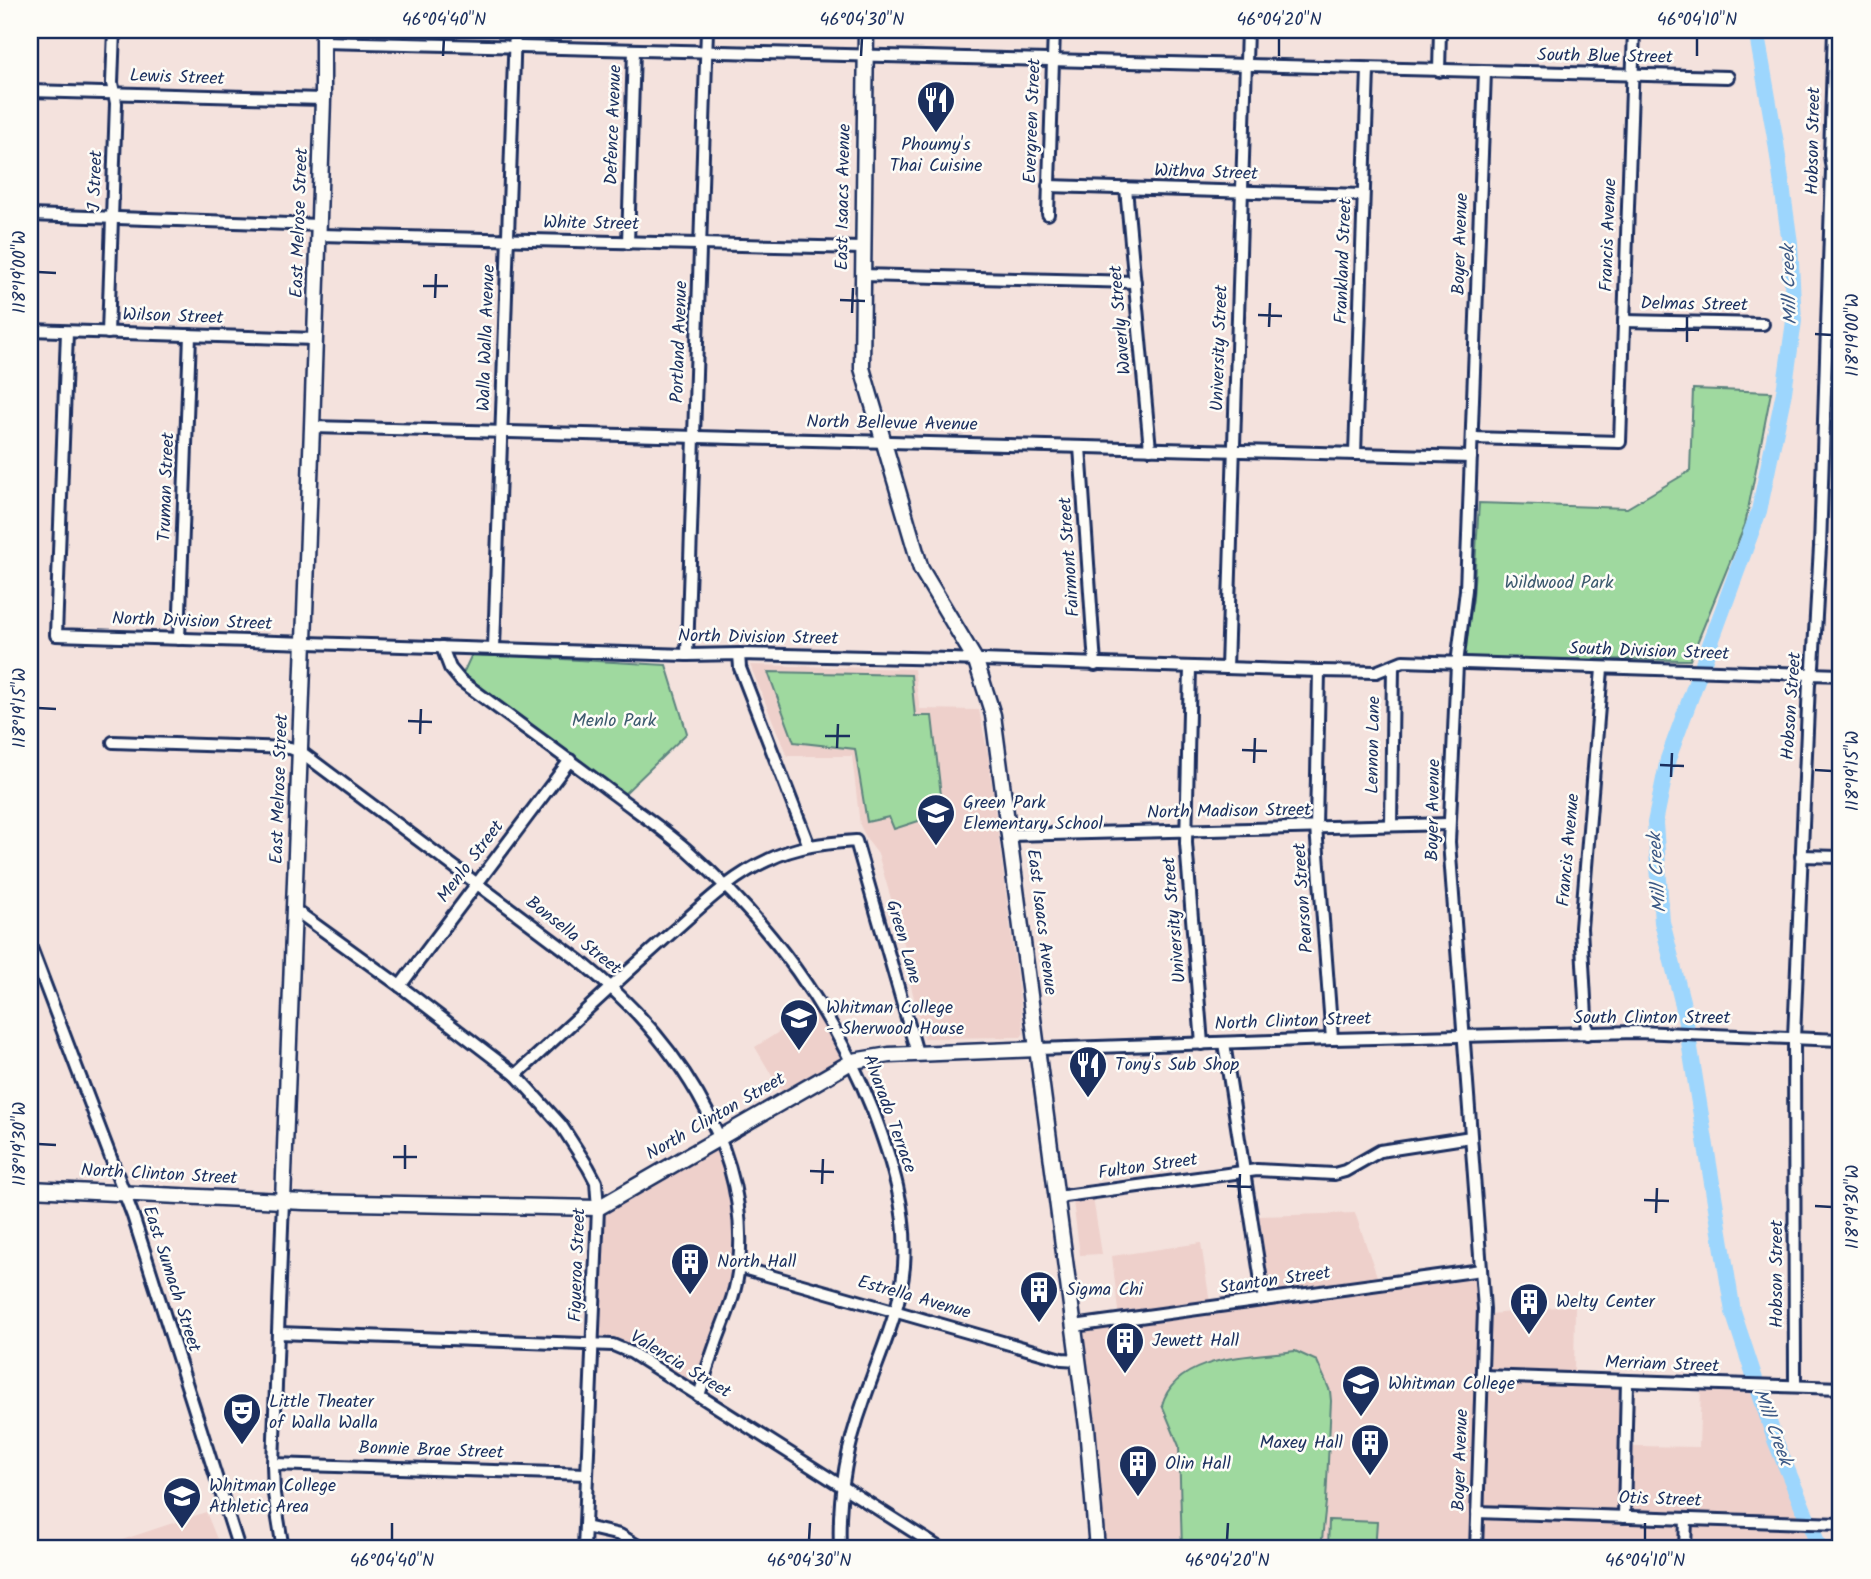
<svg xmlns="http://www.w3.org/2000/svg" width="1871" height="1579" viewBox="0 0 1871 1579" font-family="Kalam,sans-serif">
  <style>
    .built { fill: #eed0cb }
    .green { fill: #9fd99f; stroke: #5d847e; stroke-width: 2 }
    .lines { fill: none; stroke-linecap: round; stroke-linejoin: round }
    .river { stroke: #9dd6fd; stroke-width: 16 }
    .minor-casing { stroke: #1b2f5e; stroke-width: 16 }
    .major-casing { stroke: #1b2f5e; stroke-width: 19 }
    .minor { stroke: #fdfcf7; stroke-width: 10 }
    .major { stroke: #fdfcf7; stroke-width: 14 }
    .ticks { fill: none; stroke: #1b2f5e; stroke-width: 2.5 }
    .labels { text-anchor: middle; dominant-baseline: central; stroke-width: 5; stroke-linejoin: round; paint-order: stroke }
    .street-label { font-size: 18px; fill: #1b2f5e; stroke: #fdfcf7 }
    .poi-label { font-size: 18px; fill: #1b2f5e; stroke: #fdfcf7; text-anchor: start }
    .park-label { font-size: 18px; fill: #3c5a6e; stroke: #fdfcf7 }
    .water-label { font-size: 19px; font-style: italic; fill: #3c5986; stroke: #fdfcf7 }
    .neatline { fill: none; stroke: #1b2f5e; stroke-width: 2.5 }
    .ticks-label { font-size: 18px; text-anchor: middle; fill: #1b2f5e }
  </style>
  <rect width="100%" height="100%" fill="#f4e2dd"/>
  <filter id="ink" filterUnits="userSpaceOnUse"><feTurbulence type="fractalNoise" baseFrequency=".0143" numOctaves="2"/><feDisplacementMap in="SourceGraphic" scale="14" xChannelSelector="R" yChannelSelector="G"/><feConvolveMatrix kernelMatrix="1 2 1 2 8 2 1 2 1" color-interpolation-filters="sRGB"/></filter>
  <g filter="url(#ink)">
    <g class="built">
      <polygon points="750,665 914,669 920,709 979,710 988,754 1024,1033 1021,1037 924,1038 903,954 905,947 878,854 868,841 860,825 852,756 787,756"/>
      <polygon points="817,1008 843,1057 781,1091 755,1047"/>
      <polygon points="718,1142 747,1273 701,1386 619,1339 598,1336 602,1211"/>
      <polygon points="1092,1192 1102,1254 1080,1255 1072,1194"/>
      <polygon points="1355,1213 1378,1279 1271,1292 1259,1216"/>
      <polygon points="1201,1243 1210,1303 1119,1320 1112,1256"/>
      <polygon points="1482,1275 1482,1376 1635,1387 1633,1446 1699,1447 1701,1389 1758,1390 1812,1549 1098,1549 1082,1329"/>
      <polygon points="1575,1305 1574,1374 1490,1371 1491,1314"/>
      <polygon points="206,1512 221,1549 95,1549"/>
    </g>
    <g class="green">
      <polygon points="1693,389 1771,392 1745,525 1690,660 1463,658 1473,599 1479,503 1627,508 1690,471"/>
      <polygon points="472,654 666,665 687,733 620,798 460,680"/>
      <polygon points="768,672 911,675 915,716 932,716 943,813 894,829 889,817 867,822 855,749 794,742"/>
      <path d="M1295,1351L1317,1361L1330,1391L1331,1401L1326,1502L1321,1549H1182L1179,1446L1162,1405C1176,1354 1253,1357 1295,1351Z"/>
      <polygon points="1329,1520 1377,1522 1375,1549 1328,1549"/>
    </g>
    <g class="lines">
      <polyline class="river" points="1756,30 1776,143 1790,243 1794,321 1784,392 1759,511 1668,759 1655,823 1662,922 1683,1005 1733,1312 1775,1440 1820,1549"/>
      <defs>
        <g id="minor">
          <polyline points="323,42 1728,77"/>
          <polyline points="1439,71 1440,30"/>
          <polyline points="30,91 323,99"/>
          <polyline points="1048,186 1363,195"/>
          <polyline points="1126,188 1150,449"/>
          <polyline points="1048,214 1054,30"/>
          <polyline points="30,215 319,225"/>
          <polyline points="319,235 862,248"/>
          <polyline points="628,243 634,50"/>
          <polyline points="862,275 1135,282"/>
          <polyline points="1624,321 1763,324"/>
          <polyline points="30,330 315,339"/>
          <polyline points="67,332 56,635 687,655 739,654 950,659 1319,671 1376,672 1403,661 1841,675"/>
          <polyline points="108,333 116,103 112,83 114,30"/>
          <polyline points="312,427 1471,457"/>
          <polyline points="1472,438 1620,442 1634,30"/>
          <polyline points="1080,447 1095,665"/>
          <polyline points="1355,454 1368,70"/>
          <polyline points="179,639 190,335"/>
          <path d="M442,647L450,668L460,680C511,718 563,755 614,794C638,812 663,829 686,849C768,921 833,1009 873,1111C892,1161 908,1211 904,1266C900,1315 878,1357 863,1403C846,1449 838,1500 840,1549"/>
          <polyline points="494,648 515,30"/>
          <polyline points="739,654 740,668 809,846"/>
          <polyline points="687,655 707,30"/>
          <polyline points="1190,668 1186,843 1202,1044"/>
          <polyline points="1227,668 1247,30"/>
          <polyline points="1319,671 1316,827 1332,1039"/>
          <path d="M113,742L290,748L301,752L580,961C670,1033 751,1144 739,1264C737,1291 726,1316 717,1340C710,1359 704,1378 699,1396"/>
          <polyline points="1391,825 1393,666"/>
          <polyline points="1010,835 1449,824"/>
          <polyline points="1801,856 1841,857"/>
          <polyline points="295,910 400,986 516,1075 561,1125 588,1167 596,1182 598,1208 584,1549"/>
          <polyline points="30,945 133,1216 239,1549"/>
          <polyline points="400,986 570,760"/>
          <polyline points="1587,1034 1581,928 1602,669"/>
          <polyline points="1224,1043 1264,1300"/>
          <polyline points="1038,1049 1332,1039 1637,1032 1841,1040"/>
          <path d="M516,1075C567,1028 618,980 670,934C701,907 730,877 768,860C796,846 825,843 856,841L917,1053"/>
          <polyline points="1057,1197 1257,1170 1334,1174 1345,1171 1380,1151 1471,1137"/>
          <polyline points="739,1267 1062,1359 1079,1360"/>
          <polyline points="1074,1326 1481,1270"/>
          <polyline points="278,1333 613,1345 632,1353 941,1549"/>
          <polyline points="1482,1376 1841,1388"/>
          <polyline points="1795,1386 1794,1038 1809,683 1813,667 1820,547 1832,170 1830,155 1834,30"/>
          <polyline points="273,1464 587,1474"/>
          <polyline points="1477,1512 1841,1524"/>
          <polyline points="1624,1517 1627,1381"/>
          <polyline points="585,1527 620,1535 643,1549"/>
          <polyline points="283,1549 274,1494 273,1464 283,1201"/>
          <polyline points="1476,1549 1484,1309 1449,842 1457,664 1466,590 1485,72"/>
          <polyline points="1685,1549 1686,1519"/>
        </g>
        <g id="major">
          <polyline points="866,30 862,368 921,569 976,661 993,715 1087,1427 1097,1549"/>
          <polyline points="30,1189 304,1202 598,1208 853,1061 889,1055 1038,1049"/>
          <polyline points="283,1201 312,427 323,99 323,30"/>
        </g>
      </defs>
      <use href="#minor" class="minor-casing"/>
      <use href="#major" class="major-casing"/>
      <use href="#minor" class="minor"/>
      <use href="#major" class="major"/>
    </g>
  </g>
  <path class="ticks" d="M443,56L444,38M861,56L862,38M1279,56V38M1697,56V38M38,272L56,273M423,286H448M435,298L436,274M840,300L865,301M852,313L853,288M1258,315L1282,316M1269,327L1270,303M1675,329L1699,330M1815,334L1832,335M1687,342V317M38,708L56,709M408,721L432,722M420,734L421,709M825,736H850M837,748L838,724M1242,750L1267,751M1254,763L1255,738M1660,765L1684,766M1815,770L1832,771M1671,777L1672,753M38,1144L56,1145M393,1157H417M405,1169V1145M810,1171L834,1172M822,1184L823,1159M1227,1186L1252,1187M1239,1198L1240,1174M1644,1200L1669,1201M1815,1206L1832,1207M1656,1213L1657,1188M392,1540V1523M809,1540L810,1523M1227,1540L1228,1523M1645,1540V1523"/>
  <defs>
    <symbol id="restaurant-pin" viewBox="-11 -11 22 30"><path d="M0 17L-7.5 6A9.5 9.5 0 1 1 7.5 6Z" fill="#1b2f5e" stroke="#fdfcf7"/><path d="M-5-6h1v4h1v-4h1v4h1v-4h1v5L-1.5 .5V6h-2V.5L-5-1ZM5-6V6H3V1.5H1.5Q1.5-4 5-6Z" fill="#fff"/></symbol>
    <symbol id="school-pin" viewBox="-11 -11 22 30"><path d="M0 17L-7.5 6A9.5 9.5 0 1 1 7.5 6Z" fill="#1b2f5e" stroke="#fdfcf7"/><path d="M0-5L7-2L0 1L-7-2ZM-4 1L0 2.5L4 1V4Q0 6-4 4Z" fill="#fff"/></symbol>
    <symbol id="university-pin" viewBox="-11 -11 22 30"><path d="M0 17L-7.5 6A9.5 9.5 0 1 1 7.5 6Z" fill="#1b2f5e" stroke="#fdfcf7"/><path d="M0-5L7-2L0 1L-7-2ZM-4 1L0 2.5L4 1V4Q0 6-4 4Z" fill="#fff"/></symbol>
    <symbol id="building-pin" viewBox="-11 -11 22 30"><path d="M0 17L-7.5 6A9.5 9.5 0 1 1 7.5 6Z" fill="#1b2f5e" stroke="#fdfcf7"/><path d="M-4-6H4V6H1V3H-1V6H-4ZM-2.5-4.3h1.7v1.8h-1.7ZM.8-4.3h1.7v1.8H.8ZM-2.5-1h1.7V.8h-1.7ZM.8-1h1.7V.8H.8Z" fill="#fff"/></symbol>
    <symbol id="theatre-pin" viewBox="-11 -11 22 30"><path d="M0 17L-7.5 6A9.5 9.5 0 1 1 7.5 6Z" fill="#1b2f5e" stroke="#fdfcf7"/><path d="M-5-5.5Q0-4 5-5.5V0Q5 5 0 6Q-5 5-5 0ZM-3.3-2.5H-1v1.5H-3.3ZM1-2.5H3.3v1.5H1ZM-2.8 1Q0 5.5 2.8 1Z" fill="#fff"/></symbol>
  </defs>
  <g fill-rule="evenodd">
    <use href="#restaurant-pin" x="914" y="78" width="44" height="60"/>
    <use href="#school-pin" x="914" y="791" width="44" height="60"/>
    <use href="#university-pin" x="777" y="996" width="44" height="60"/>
    <use href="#restaurant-pin" x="1066" y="1043" width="44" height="60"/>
    <use href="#building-pin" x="668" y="1240" width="44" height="60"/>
    <use href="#building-pin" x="1017" y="1268" width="44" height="60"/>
    <use href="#building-pin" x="1507" y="1280" width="44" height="60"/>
    <use href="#building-pin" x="1103" y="1319" width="44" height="60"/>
    <use href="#university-pin" x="1339" y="1362" width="44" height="60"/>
    <use href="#theatre-pin" x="220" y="1390" width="44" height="60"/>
    <use href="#building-pin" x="1348" y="1421" width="44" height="60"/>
    <use href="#building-pin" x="1116" y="1442" width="44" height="60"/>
    <use href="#university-pin" x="160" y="1474" width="44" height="60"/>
  </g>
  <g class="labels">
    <g class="street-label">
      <text transform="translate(1605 57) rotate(1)">South Blue Street</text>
      <text transform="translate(177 78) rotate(2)">Lewis Street</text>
      <text transform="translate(1033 121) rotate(-88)">Evergreen Street</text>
      <text transform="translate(614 125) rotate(-88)">Defence Avenue</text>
      <text transform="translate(1814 141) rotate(-89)">Hobson Street</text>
      <text transform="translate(1206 173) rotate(2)">Withva Street</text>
      <text transform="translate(96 181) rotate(-88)">J Street</text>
      <text transform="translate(844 197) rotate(-89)">East Isaacs Avenue</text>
      <text transform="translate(300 223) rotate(-88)">East Melrose Street</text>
      <text transform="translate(591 224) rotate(1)">White Street</text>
      <text transform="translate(1609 235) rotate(-88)">Francis Avenue</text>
      <text transform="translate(1461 244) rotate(-88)">Boyer Avenue</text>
      <text transform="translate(1344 261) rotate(-88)">Frankland Street</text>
      <text transform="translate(1694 305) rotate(1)">Delmas Street</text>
      <text transform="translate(173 317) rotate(2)">Wilson Street</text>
      <text transform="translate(1121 320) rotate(-95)">Waverly Street</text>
      <text transform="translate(487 338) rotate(-88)">Walla Walla Avenue</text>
      <text transform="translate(680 342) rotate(-88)">Portland Avenue</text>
      <text transform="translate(1220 348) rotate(-88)">University Street</text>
      <text transform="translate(892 424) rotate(1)">North Bellevue Avenue</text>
      <text transform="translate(167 487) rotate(-88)">Truman Street</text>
      <text transform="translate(1070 557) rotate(-94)">Fairmont Street</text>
      <text transform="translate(192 622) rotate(2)">North Division Street</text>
      <text transform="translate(758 638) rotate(1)">North Division Street</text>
      <text transform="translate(1649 652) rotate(2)">South Division Street</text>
      <text transform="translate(1792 706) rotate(-86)">Hobson Street</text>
      <text transform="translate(1374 745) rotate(-89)">Lennon Lane</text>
      <text transform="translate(280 789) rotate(-88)">East Melrose Street</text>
      <text transform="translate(1434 810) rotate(-89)">Boyer Avenue</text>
      <text transform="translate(1229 812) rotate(-1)">North Madison Street</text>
      <text transform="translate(1569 850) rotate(-85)">Francis Avenue</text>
      <text transform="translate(471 862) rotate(-53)">Menlo Street</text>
      <text transform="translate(1304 898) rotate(-94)">Pearson Street</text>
      <text transform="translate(1175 920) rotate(-95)">University Street</text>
      <text transform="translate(1041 922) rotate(83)">East Isaacs Avenue</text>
      <text transform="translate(573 936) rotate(38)">Bonsella Street</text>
      <text transform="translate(903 942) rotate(74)">Green Lane</text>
      <text x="1652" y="1018">South Clinton Street</text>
      <text transform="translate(1293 1022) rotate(-2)">North Clinton Street</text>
      <text transform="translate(889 1114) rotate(70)">Alvarado Terrace</text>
      <text transform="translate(716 1117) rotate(-30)">North Clinton Street</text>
      <text transform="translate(1148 1167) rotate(-8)">Fulton Street</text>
      <text transform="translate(159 1175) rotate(3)">North Clinton Street</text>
      <text transform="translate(578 1265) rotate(-88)">Figueroa Street</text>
      <text transform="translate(1777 1274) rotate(-90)">Hobson Street</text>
      <text transform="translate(171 1279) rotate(72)">East Sumach Street</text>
      <text transform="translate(1275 1281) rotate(-8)">Stanton Street</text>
      <text transform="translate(914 1298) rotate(16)">Estrella Avenue</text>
      <text transform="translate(680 1365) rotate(31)">Valencia Street</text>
      <text transform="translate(1662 1365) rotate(2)">Merriam Street</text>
      <text transform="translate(431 1451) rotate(2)">Bonnie Brae Street</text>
      <text transform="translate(1461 1460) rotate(-88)">Boyer Avenue</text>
      <text transform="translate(1660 1500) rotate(2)">Otis Street</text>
    </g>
    <g class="poi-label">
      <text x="936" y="145" text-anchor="middle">Phoumy's<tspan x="936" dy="21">Thai Cuisine</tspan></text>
      <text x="963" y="803">Green Park<tspan x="963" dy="21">Elementary School</tspan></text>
      <text x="826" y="1008">Whitman College<tspan x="826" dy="21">- Sherwood House</tspan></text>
      <text x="1115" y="1065">Tony's Sub Shop</text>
      <text x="717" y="1262">North Hall</text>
      <text x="1066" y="1290">Sigma Chi</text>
      <text x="1556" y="1302">Welty Center</text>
      <text x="1152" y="1341">Jewett Hall</text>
      <text x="1388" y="1384">Whitman College</text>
      <text x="269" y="1402">Little Theater<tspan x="269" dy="21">of Walla Walla</tspan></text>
      <text x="1343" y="1443" text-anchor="end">Maxey Hall</text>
      <text x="1165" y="1464">Olin Hall</text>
      <text x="209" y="1486">Whitman College<tspan x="209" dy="21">Athletic Area</tspan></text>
    </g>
    <g class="park-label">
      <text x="1559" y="583">Wildwood Park</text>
      <text x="614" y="721">Menlo Park</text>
    </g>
    <g class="water-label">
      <text transform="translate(1790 285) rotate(-92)">Mill Creek</text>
      <text transform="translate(1658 873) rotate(-94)">Mill Creek</text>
      <text transform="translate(1772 1427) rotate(70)">Mill Creek</text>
    </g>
  </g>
  <rect width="1871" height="1579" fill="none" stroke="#fdfcf7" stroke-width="77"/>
  <rect x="38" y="38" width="1794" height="1502" class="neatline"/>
  <g class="ticks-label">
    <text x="444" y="25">46°04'40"N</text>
    <text x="862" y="25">46°04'30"N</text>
    <text x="1279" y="25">46°04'20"N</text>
    <text x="1697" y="25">46°04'10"N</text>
    <text transform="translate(19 272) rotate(-90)" y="6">118°19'00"W</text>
    <text transform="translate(1852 335) rotate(-90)" y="6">118°19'00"W</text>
    <text transform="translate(19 708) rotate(-90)" y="6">118°19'15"W</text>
    <text transform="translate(1852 771) rotate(-90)" y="6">118°19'15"W</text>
    <text transform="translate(19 1144) rotate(-90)" y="6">118°19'30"W</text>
    <text transform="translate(1852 1207) rotate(-90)" y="6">118°19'30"W</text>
    <text x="392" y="1566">46°04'40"N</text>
    <text x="809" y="1566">46°04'30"N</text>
    <text x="1227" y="1566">46°04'20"N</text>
    <text x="1645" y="1566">46°04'10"N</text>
  </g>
</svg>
